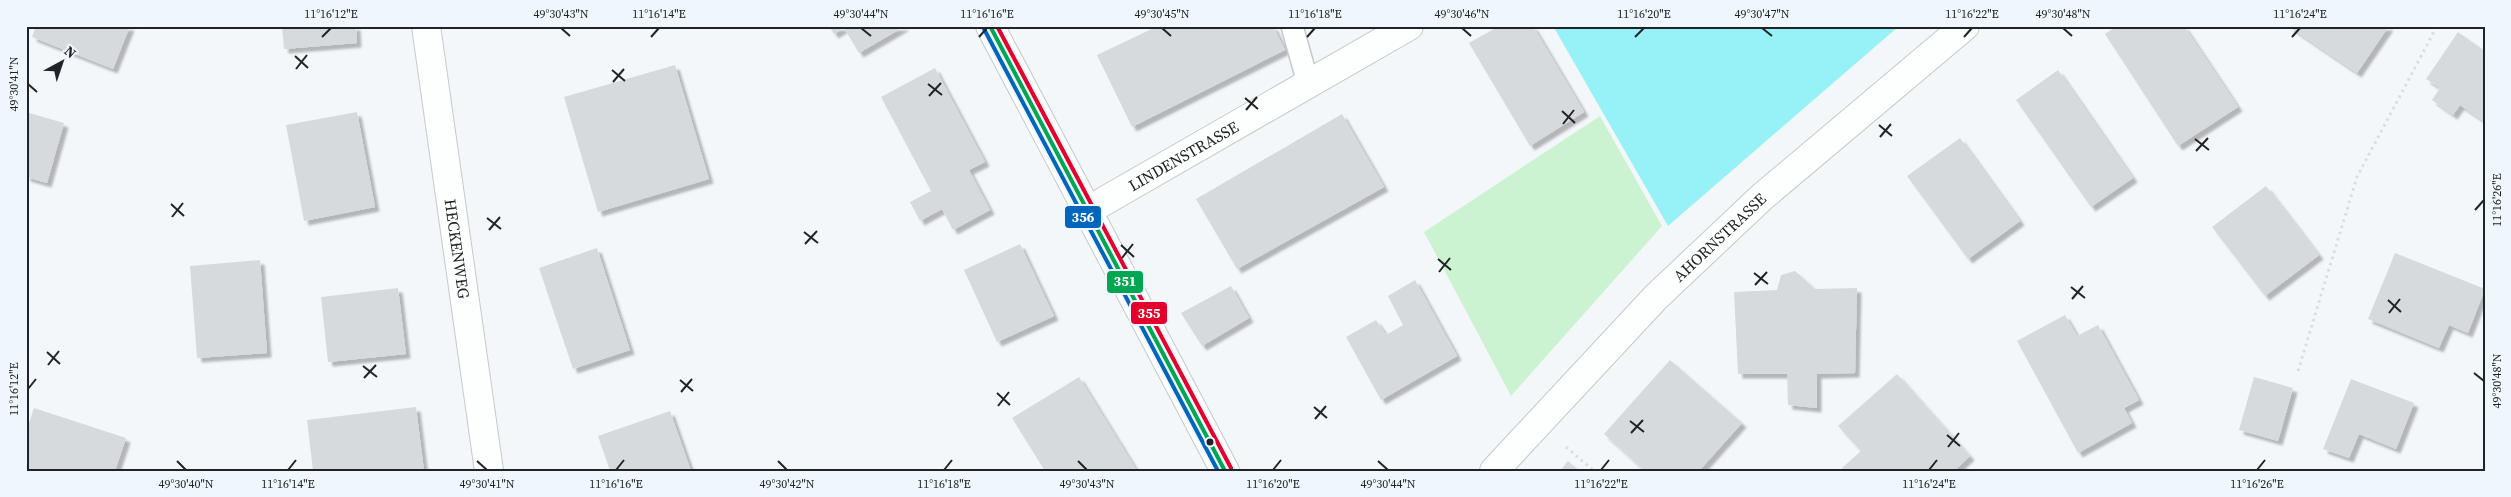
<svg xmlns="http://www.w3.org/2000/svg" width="2511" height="497" viewBox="0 0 2511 497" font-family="'Source Serif 4',serif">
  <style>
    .green { fill: #ccf3d1 }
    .water { fill: #96f2f6 }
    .building { fill: #d7dadd; filter: url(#shadow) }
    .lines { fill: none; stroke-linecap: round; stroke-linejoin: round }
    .service-casing { stroke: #c6c9cc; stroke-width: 24 }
    .minor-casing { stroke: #c6c9cc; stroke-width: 30 }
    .path { stroke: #dbddde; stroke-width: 3; stroke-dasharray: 2.5 4; stroke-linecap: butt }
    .service { stroke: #fdfefe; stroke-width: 21 }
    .minor { stroke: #fdfefe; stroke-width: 28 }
    .bus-1-casing { stroke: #f0f6fe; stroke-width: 8 }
    .bus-2-casing { stroke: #f0f6fe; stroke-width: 8 }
    .bus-3-casing { stroke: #f0f6fe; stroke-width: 8 }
    .bus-1 { stroke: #00a651; stroke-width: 4 }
    .bus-2 { stroke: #0065bd; stroke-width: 4 }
    .bus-3 { stroke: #e4002b; stroke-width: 4 }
    .ticks { fill: none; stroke: #212327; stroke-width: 2 }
    .bus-dot { fill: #212327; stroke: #f0f6fe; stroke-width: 2 }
    .labels { text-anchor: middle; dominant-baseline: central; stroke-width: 4; stroke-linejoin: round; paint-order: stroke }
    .street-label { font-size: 16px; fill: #212327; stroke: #f0f6fe }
    .line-badge { stroke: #f0f6fe; stroke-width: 2 }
    .badge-label { font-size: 14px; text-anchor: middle; font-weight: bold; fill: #fff }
    .neatline { fill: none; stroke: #212327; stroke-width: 2 }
    .ticks-label { font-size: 12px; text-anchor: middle; fill: #212327 }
  </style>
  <defs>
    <filter id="shadow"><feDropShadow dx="4.5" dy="4.5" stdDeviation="1" flood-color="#0004"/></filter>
  </defs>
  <rect width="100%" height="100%" fill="#f4f7fa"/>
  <polygon class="green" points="1600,116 1662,226 1511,396 1424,232"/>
  <polygon class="water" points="1553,26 1899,26 1668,226"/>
  <g class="building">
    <polygon points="36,26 130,26 113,69 32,37"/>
    <polygon points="282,26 356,26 357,43 284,49"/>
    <polygon points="829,26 905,26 859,53 844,28 834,34"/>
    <polygon points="1158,26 1273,26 1285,50 1132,127 1097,55"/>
    <polygon points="1499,26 1533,26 1584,112 1530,146 1469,43"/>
    <polygon points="2117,26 2184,26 2238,107 2178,146 2105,34"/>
    <polygon points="2288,26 2389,26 2357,73"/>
    <polygon points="2458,32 2485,51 2485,122 2460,105 2453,115 2432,100 2440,88 2426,79"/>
    <polygon points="675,65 709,179 598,212 564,97"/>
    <polygon points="935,68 985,162 969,170 990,210 953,230 942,209 920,221 910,202 931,191 881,97"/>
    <polygon points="2058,70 2133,178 2091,207 2016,100"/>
    <polygon points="26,112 64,123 47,183 26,177"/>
    <polygon points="357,112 375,207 304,221 286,125"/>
    <polygon points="1342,114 1384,187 1237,269 1196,199"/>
    <polygon points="1960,138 2020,221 1968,259 1907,176"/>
    <polygon points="2266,186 2319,255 2265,296 2212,227"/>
    <polygon points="1020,244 1054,316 997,342 964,270"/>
    <polygon points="597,248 630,350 573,369 539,268"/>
    <polygon points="2395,253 2485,289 2468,333 2449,325 2439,348 2368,319"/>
    <polygon points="260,260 267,353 197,358 190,266"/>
    <polygon points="1795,271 1815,289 1857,288 1855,373 1817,374 1817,408 1788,405 1787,374 1738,374 1734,292 1777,290 1781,275"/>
    <polygon points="1415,280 1457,356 1381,400 1346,337 1376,320 1386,335 1403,325 1388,296"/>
    <polygon points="1231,286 1249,318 1202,346 1181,313"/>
    <polygon points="398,288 406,354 328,362 321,297"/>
    <polygon points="2065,315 2077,336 2098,325 2139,400 2124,408 2132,423 2078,453 2017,341"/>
    <polygon points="1670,360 1742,423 1699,471 1645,471 1604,434"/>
    <polygon points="1897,374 1970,456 1954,471 1845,471 1842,468 1861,451 1838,426"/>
    <polygon points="1079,377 1137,471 1045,471 1012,418"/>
    <polygon points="2254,377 2293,388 2278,441 2239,430"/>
    <polygon points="2351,379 2414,403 2396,449 2359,434 2349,458 2323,449"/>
    <polygon points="416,407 424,471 313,471 307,420"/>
    <polygon points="34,408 126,438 115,471 26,471 26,432"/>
    <polygon points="670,411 691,471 610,471 598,436"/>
    <polygon points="1568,461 1579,471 1560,471"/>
  </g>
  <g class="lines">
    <defs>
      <polyline id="service" points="1292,26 1308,83"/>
      <g id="minor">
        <path id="s1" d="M426,26L489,471"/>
        <polyline points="990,26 1225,471"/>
        <path id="s2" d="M1087,211L1409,26"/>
        <path id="s3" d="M1494,471L1656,297L1762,197L1965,26"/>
      </g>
    </defs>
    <use href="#service" class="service-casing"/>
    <use href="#minor" class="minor-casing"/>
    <g class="path">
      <polyline points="2298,371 2357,177 2437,26"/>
      <polyline points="1566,447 1594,471"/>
    </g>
    <use href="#service" class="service"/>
    <use href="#minor" class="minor"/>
    <defs>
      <polyline id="bus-1" points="990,26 1225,471"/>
      <polyline id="bus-2" points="984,29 1218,471"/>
      <polyline id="bus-3" points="997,26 1231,468"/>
    </defs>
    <use href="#bus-1" class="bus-1-casing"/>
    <use href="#bus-2" class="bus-2-casing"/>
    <use href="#bus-3" class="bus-3-casing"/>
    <use href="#bus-1" class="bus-1"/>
    <use href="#bus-2" class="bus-2"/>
    <use href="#bus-3" class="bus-3"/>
  </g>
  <path class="ticks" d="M561,28L570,36M861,28L871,36M1162,28L1171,36M1462,28L1471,36M1762,28L1772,36M2063,28L2072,36M322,37L331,28M651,37L659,28M979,37L987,28M1307,37L1315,28M1635,37L1644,28M1964,37L1972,28M2292,37L2300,28M295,56L308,68M296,69L307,55M612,70L625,81M613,82L624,69M28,84L37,92M928,84L942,95M929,96L941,83M1245,98L1258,109M1246,110L1257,97M1562,111L1575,123M1563,124L1574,110M1879,125L1892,136M1880,137L1891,124M2195,139L2209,150M2196,151L2208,138M171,204L184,216M2475,210L2484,200M172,217L183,203M487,218L501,229M489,230L500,217M804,232L818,243M805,244L817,231M1121,245L1134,257M1122,258L1133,244M1438,259L1451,270M1439,272L1450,258M1754,273L1768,284M1755,285L1767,272M2071,287L2085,298M2072,299L2083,286M2388,300L2401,312M2389,313L2400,299M47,352L60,364M48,365L59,351M363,366L377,377M2474,373L2484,381M364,378L376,365M680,380L693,391M28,389L36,379M681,392L692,379M997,393L1010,405M998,406L1009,392M1314,407L1327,418M1315,419L1326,406M1630,421L1644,432M1631,433L1643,420M1947,435L1960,446M1948,447L1959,433M177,461L186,470M477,461L487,470M778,461L787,470M1078,461L1087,470M1378,461L1388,470M288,470L296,460M616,470L624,460M944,470L952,460M1273,470L1281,460M1601,470L1609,460M1929,470L1937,460M2257,470L2265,460"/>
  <circle class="bus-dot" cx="1210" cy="442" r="4.5"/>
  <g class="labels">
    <g class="street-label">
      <text stroke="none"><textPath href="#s2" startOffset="111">LINDENSTRASSE</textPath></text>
      <text stroke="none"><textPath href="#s3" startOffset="325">AHORNSTRASSE</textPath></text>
      <text stroke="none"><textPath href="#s1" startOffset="225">HECKENWEG</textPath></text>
    </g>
  </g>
  <g class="line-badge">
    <rect x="1064" y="205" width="38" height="24" rx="5" fill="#0065bd"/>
    <rect x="1106" y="270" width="38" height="24" rx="5" fill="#00a651"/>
    <rect x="1130" y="301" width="38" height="24" rx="5" fill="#e4002b"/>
  </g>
  <g class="badge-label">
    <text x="1083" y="222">356</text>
    <text x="1125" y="286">351</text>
    <text x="1149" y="318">355</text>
  </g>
  <rect width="2511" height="497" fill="none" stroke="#f0f6fe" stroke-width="55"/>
  <g transform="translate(62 62) rotate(40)" stroke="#f0f6fe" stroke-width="4" paint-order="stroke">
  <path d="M0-4L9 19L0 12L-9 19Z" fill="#212327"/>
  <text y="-8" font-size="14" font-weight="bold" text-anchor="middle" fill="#212327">N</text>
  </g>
  <rect x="28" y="28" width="2456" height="442" class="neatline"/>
  <g class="ticks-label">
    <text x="331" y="18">11°16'12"E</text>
    <text x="561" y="18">49°30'43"N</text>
    <text x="659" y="18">11°16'14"E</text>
    <text x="861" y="18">49°30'44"N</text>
    <text x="987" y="18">11°16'16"E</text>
    <text x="1162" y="18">49°30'45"N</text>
    <text x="1315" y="18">11°16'18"E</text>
    <text x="1462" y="18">49°30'46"N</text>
    <text x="1644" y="18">11°16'20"E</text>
    <text x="1762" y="18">49°30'47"N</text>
    <text x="1972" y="18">11°16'22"E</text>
    <text x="2063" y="18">49°30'48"N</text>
    <text x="2300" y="18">11°16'24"E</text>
    <text transform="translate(14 84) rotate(-90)" y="4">49°30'41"N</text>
    <text transform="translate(2497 200) rotate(-90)" y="4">11°16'26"E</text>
    <text transform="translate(2497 381) rotate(-90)" y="4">49°30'48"N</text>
    <text transform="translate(14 389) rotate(-90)" y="4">11°16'12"E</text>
    <text x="186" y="488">49°30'40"N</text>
    <text x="288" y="488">11°16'14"E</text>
    <text x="487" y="488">49°30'41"N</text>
    <text x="616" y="488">11°16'16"E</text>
    <text x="787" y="488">49°30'42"N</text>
    <text x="944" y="488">11°16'18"E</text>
    <text x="1087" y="488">49°30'43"N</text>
    <text x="1273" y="488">11°16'20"E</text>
    <text x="1388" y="488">49°30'44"N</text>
    <text x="1601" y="488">11°16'22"E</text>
    <text x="1929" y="488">11°16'24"E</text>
    <text x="2257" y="488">11°16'26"E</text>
  </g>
</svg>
